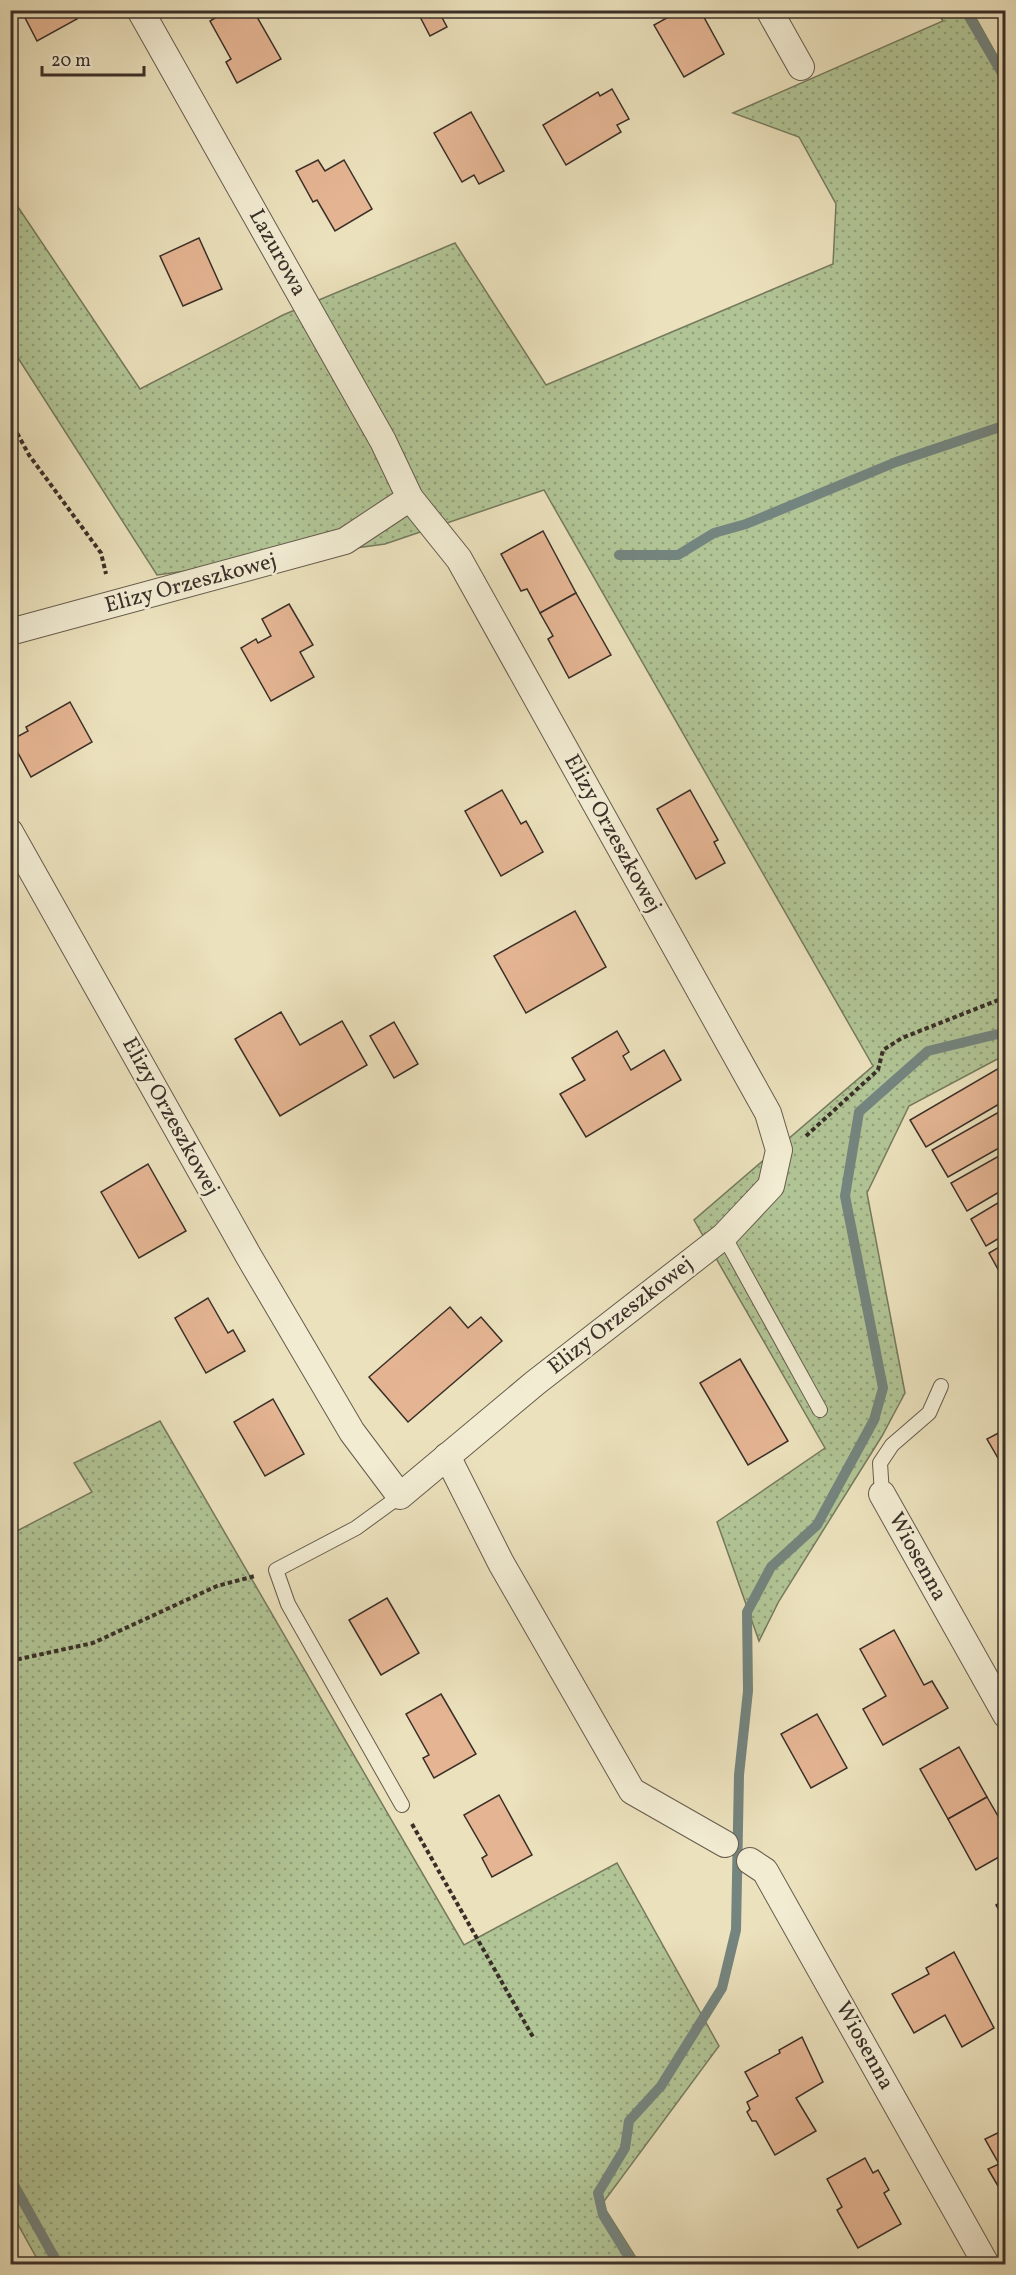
<svg xmlns="http://www.w3.org/2000/svg" width="1016" height="2275" viewBox="0 0 1016 2275" font-family="Vollkorn,serif">
  <style>
    .grass { fill: url(#grass-dots); stroke: #767a5e; stroke-width: 1.5 }
    .lines { fill: none; stroke-linecap: round; stroke-linejoin: round }
    .stream { stroke: #74847e; stroke-width: 10 }
    .building { fill: #e5b593; stroke: #3a2f28; stroke-width: 1.5 }
    .service-casing { stroke: #665c4d; stroke-width: 16 }
    .minor-casing { stroke: #665c4d; stroke-width: 28 }
    .path { stroke: #3a2f28; stroke-width: 4; stroke-dasharray: 4.5 3; stroke-linecap: butt }
    .service { stroke: #f2ecd3; stroke-width: 14 }
    .minor { stroke: #f2ecd3; stroke-width: 26 }
    .labels { text-anchor: middle; dominant-baseline: central; stroke-width: 5; stroke-linejoin: round; paint-order: stroke }
    .street-label { font-size: 22px; fill: #3a2f28; stroke: #f2ecd3 }
  </style>
  <defs>
    <pattern id="grass-dots" width="8" height="8" patternUnits="userSpaceOnUse" patternTransform="scale(1.5)"><rect width="8" height="8" fill="#b1c495"/><path d="M2 2h.1M6 6h.1" fill="none" stroke="#91a07a" stroke-width="1.8" stroke-linecap="round"/></pattern>
  </defs>
  <rect width="100%" height="100%" fill="#ebe1bc"/>
  <filter id="stains"><feTurbulence type="fractalNoise" baseFrequency=".00333" numOctaves="4"/><feColorMatrix values="0 0 0 0 .2 0 0 0 0 .09 0 0 0 0 .02 0 0 0 .5 -.17"/></filter>
  <radialGradient id="worn" r=".72"><stop offset=".6" stop-color="#630" stop-opacity="0"/><stop offset="1" stop-color="#630" stop-opacity=".3"/></radialGradient>
  <g class="grass">
    <polygon points="937,11 972,11 1005,70 1005,1055 909,1106 867,1193 905,1393 882,1436 779,1601 759,1641 717,1522 825,1448 694,1220 873,1066 544,490 385,544 157,575 11,347 10,195 140,389 283,315 455,243 546,385 833,264 836,204 799,137 733,113 943,21"/>
    <polygon points="160,1421 464,1945 617,1863 719,2046 602,2204 640,2264 40,2264 10,2210 11,1534 92,1492 74,1463"/>
  </g>
  <g class="lines">
    <g class="stream">
      <polyline points="965,10 1006,80"/>
      <polyline points="619,555 678,555 714,533 746,524 896,462 1006,425"/>
      <polyline points="10,2178 58,2264"/>
      <polyline points="633,2264 603,2215 598,2193 625,2148 629,2121 661,2086 722,1988 736,1930 739,1775 748,1691 747,1612 771,1567 817,1525 874,1420 883,1388 845,1196 859,1112 928,1051 1006,1032"/>
    </g>
  </g>
  <g class="building">
    <polygon points="21,10 73,10 77,19 37,41"/>
    <polygon points="228,10 253,10 281,59 237,83 226,62 231,59 210,21"/>
    <polygon points="438,10 447,27 430,36 417,11"/>
    <polygon points="681,10 700,10 724,54 684,77 654,25"/>
    <polygon points="612,89 629,119 617,125 621,132 566,165 543,125 598,92 600,96"/>
    <polygon points="471,112 504,171 479,184 474,175 462,182 434,133"/>
    <polygon points="318,160 325,171 344,160 372,209 335,231 317,200 313,202 296,171"/>
    <polygon points="199,238 222,289 183,306 160,256"/>
    <polygon points="543,531 576,593 540,613 527,589 521,591 501,554"/>
    <polygon points="576,593 611,655 569,678 548,639 553,636 540,613"/>
    <polygon points="289,604 313,645 300,652 314,677 271,701 241,648 256,639 258,643 271,636 262,619"/>
    <polygon points="70,702 92,742 31,777 11,740 28,731 26,727"/>
    <polygon points="502,790 521,824 526,821 543,852 501,876 465,811"/>
    <polygon points="690,790 718,840 714,842 725,863 696,879 657,809"/>
    <polygon points="575,911 606,967 526,1013 494,956"/>
    <polygon points="281,1012 300,1045 342,1021 367,1065 280,1116 235,1039"/>
    <polygon points="394,1022 418,1064 394,1078 370,1036"/>
    <polygon points="617,1031 629,1052 623,1056 631,1070 664,1050 681,1080 586,1137 560,1094 585,1080 572,1058"/>
    <polygon points="1006,1064 1006,1100 926,1147 910,1120"/>
    <polygon points="1006,1108 1006,1144 948,1177 932,1150"/>
    <polygon points="1006,1152 1006,1188 967,1211 951,1183"/>
    <polygon points="148,1164 186,1231 139,1258 101,1192"/>
    <polygon points="1006,1198 1006,1234 986,1246 971,1219"/>
    <polygon points="1006,1243 1006,1279 1004,1280 989,1253"/>
    <polygon points="208,1298 228,1333 233,1330 245,1351 206,1373 175,1318"/>
    <polygon points="450,1307 468,1328 481,1317 502,1341 408,1422 369,1377"/>
    <polygon points="740,1359 788,1441 748,1465 700,1383"/>
    <polygon points="273,1399 304,1454 265,1476 234,1422"/>
    <polygon points="1006,1429 1006,1472 987,1439"/>
    <polygon points="387,1598 419,1653 381,1675 349,1620"/>
    <polygon points="894,1630 924,1685 932,1681 948,1708 883,1745 863,1709 886,1696 860,1649"/>
    <polygon points="441,1694 476,1754 434,1778 423,1758 429,1755 406,1714"/>
    <polygon points="817,1714 847,1768 811,1788 781,1734"/>
    <polygon points="959,1747 987,1797 948,1819 920,1769"/>
    <polygon points="499,1795 532,1855 492,1877 482,1858 487,1855 464,1815"/>
    <polygon points="987,1797 1006,1830 1006,1853 976,1870 948,1819"/>
    <polygon points="1006,1899 1006,1922 996,1905"/>
    <polygon points="954,1952 994,2028 962,2047 945,2015 914,2033 892,1994 929,1974 926,1968"/>
    <polygon points="802,2037 823,2082 796,2098 816,2131 775,2155 756,2121 752,2121 747,2112 750,2109 747,2102 758,2096 745,2072 780,2053 779,2050"/>
    <polygon points="1006,2129 1006,2182 998,2186 988,2169 999,2164 985,2139"/>
    <polygon points="865,2158 873,2173 878,2170 889,2190 884,2193 901,2224 858,2248 837,2210 842,2207 827,2179"/>
  </g>
  <g class="lines">
    <defs>
      <g id="service">
        <polyline points="724,1236 820,1410"/>
        <polyline points="882,1494 880,1463 892,1445 929,1413 941,1386"/>
        <polyline points="400,1496 356,1528 276,1570 288,1604 402,1805"/>
      </g>
      <g id="minor">
        <polyline points="769,10 801,67"/>
        <polyline points="10,632 345,541 410,498"/>
        <polyline points="10,832 248,1255 352,1432 400,1496 535,1383 724,1236 771,1186 779,1150 768,1113 459,559 410,498 383,441 140,10"/>
        <polyline points="447,1456 501,1563 632,1791 725,1844"/>
        <polyline points="882,1494 1006,1715"/>
        <polyline points="750,1861 765,1871 986,2264"/>
      </g>
    </defs>
    <use href="#service" class="service-casing"/>
    <use href="#minor" class="minor-casing"/>
    <g class="path">
      <polyline points="10,420 29,455 101,553 106,574"/>
      <polyline points="806,1136 878,1070 883,1050 902,1038 1006,997"/>
      <polyline points="10,1661 93,1643 217,1586 255,1576"/>
      <polyline points="412,1824 533,2037"/>
    </g>
    <use href="#service" class="service"/>
    <use href="#minor" class="minor"/>
  </g>
  <g class="labels">
    <g class="street-label">
      <text transform="translate(277 253) rotate(61)">Lazurowa</text>
      <text transform="translate(191 584) rotate(-15)">Elizy Orzeszkowej</text>
      <text transform="translate(612 834) rotate(61)">Elizy Orzeszkowej</text>
      <text transform="translate(170 1117) rotate(61)">Elizy Orzeszkowej</text>
      <text transform="translate(621 1316) rotate(-38)">Elizy Orzeszkowej</text>
      <text transform="translate(917 1557) rotate(61)">Wiosenna</text>
      <text transform="translate(864 2046) rotate(61)">Wiosenna</text>
    </g>
  </g>
  <rect width="1016" height="2275" fill="none" stroke="#ebe1bc" stroke-width="36"/>
  <rect x="12" y="12" width="992" height="2251" fill="none" stroke="#3a2f28" stroke-width="3"/>
  <rect x="18" y="18" width="980" height="2239" fill="none" stroke="#3a2f28" stroke-width="1.5"/>
  <path d="M42 66v9h102v-9" fill="none" stroke="#3a2f28" stroke-width="3"/>
  <text x="51" y="66" font-size="18" fill="#3a2f28" stroke="#f2ecd3" stroke-width="4.5" paint-order="stroke">20 m</text>
  <rect width="100%" height="100%" filter="url(#stains)"/>
  <rect width="100%" height="100%" fill="url(#worn)"/>
</svg>
